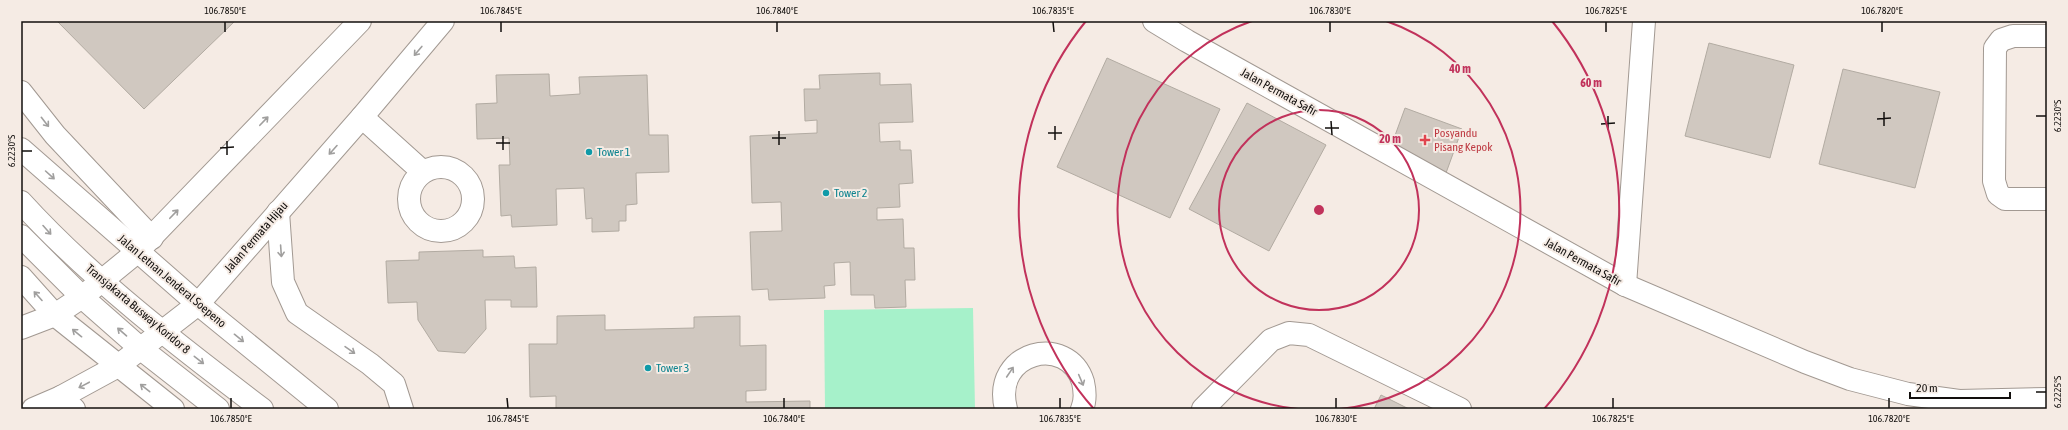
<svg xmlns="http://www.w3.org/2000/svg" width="2068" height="430" viewBox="0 0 2068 430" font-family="'Asap Condensed',sans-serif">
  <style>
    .green { fill: #a6f1ca }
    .building { fill: #d0c8c0; stroke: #b2aba2 }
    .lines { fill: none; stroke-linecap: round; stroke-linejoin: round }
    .minor-casing { stroke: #a29992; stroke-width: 24 }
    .major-casing { stroke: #a29992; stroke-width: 24 }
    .minor { stroke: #fff; stroke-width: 22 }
    .major { stroke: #fff; stroke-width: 22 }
    .oneway { stroke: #a09f9e }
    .ticks { fill: none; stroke: #120f0d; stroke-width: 1.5 }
    .ring { fill: none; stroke: #c1325b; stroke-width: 2 }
    .health-dot { fill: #e0444e; stroke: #f5ebe4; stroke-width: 1.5 }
    .culture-dot { fill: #0f9aa8; stroke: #f5ebe4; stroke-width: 1.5 }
    .labels { text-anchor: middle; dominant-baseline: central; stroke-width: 4; stroke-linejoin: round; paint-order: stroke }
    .street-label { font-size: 12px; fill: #120f0d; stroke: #f5ebe4 }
    .health-label { font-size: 12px; fill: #be3a42; stroke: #f5ebe4; text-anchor: start }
    .culture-label { font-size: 12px; fill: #0d838f; stroke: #f5ebe4; text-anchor: start }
    .centre { fill: #c1325b; stroke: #f5ebe4; stroke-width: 2 }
    .ring-label { font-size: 12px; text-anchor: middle; font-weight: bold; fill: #c1325b; stroke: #f5ebe4; stroke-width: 4; stroke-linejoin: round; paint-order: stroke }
    .neatline { fill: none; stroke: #120f0d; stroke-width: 1.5 }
    .ticks-label { font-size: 10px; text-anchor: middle; fill: #120f0d }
  </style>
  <rect width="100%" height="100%" fill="#f5ebe4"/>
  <polygon class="green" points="973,308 975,409 825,409 824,310"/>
  <g class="building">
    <polygon points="57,21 235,21 144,109"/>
    <polygon points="1709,43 1794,65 1770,158 1685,136"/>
    <polygon points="1107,58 1220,109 1170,218 1057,167"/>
    <polygon points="1843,69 1940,92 1915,188 1819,164"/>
    <polygon points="880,73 880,85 911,84 913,122 879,123 880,142 900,141 900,150 911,150 913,183 899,184 900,207 877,208 877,220 903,219 904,248 914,248 915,280 905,280 906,307 875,308 874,295 851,295 850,262 834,263 835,285 824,286 825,298 769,300 768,289 752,290 750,232 782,231 781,202 752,203 750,136 817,133 817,120 805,121 804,89 820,89 819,75"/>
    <polygon points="549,74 550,96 580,94 579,77 647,75 649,135 668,135 669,172 636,173 637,204 626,205 626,221 619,221 619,231 592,232 592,218 586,219 584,188 556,189 557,225 512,227 511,215 501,216 499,165 510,165 509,138 477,139 476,104 497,103 496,75"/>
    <polygon points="1247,103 1326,145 1269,251 1189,209"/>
    <polygon points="1405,108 1462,129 1446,173 1389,152"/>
    <polygon points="483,250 483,257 514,256 515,268 536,267 537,307 511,307 511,300 485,300 486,329 465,353 438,351 418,320 417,302 388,303 386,261 419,260 419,252"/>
    <polygon points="605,315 605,330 694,328 694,317 740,316 740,346 766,345 766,390 746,391 746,402 810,401 810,409 556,409 556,396 530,397 529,344 557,344 557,316"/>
    <polygon points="1381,395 1409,409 1374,409"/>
  </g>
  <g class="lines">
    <defs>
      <g id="minor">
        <polyline points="1154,21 1187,41 1625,285 1805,362 1850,379 1908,394 1959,401 2047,399"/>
        <polyline points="2047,36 2013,36 2001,40 1995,48 1994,181 1998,194 2005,199 2047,199"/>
        <polyline points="21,92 55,135 152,238"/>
        <polyline points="362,117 423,172"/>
        <circle cx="441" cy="199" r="32"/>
        <path d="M21,202C90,278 180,347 262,409"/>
        <polyline points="21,236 82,297 140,348 218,409"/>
        <polyline points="137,252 360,21"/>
        <polyline points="1625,285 1644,21"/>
        <polyline points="198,304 362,117 443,21"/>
        <polyline points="61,397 74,409"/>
        <path d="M1006,409C991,351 1068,333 1083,382C1085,391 1086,400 1082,409"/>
        <polyline points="1203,409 1271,340 1289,333 1309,335 1460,409"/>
      </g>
      <g id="major">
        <polyline points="21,149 198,304 327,409"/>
        <polyline points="278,212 283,282 297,313 370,364 394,384 402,409"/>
        <polyline points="21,277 55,315 173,409"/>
        <polyline points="21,328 55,315 82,297 137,252"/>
        <polyline points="33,409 61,397 118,366 198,304"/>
      </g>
    </defs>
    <use href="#minor" class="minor-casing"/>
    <use href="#major" class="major-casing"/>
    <use href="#minor" class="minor"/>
    <use href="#major" class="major"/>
  </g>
  <defs><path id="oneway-shaft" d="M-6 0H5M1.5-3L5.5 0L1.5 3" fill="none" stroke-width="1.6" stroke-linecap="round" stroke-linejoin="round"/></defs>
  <g class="oneway">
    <use href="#oneway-shaft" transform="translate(418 51) rotate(130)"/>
    <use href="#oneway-shaft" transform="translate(264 121) rotate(-46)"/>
    <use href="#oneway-shaft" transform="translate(45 122) rotate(52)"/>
    <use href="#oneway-shaft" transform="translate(333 150) rotate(132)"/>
    <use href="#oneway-shaft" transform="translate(50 175) rotate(42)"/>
    <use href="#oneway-shaft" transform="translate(174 214) rotate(-46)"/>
    <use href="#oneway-shaft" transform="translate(47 230) rotate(48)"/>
    <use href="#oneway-shaft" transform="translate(281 251) rotate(86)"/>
    <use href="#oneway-shaft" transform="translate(38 296) rotate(-132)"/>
    <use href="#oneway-shaft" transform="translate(122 332) rotate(-139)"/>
    <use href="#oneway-shaft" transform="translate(77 333) rotate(-141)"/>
    <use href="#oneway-shaft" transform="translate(239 338) rotate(39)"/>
    <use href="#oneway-shaft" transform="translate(350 350) rotate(35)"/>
    <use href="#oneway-shaft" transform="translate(199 360) rotate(38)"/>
    <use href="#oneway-shaft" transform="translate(1010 372) rotate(-56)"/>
    <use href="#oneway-shaft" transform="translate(1081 380) rotate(67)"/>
    <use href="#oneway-shaft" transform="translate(84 385) rotate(152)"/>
    <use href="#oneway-shaft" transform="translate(145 388) rotate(-142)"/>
  </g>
  <path class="ticks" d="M225,22V32M501,22V32M777,22V32M1053,22L1054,32M1330,22V32M1606,22V32M1882,22V32M1884,112V126M1608,116V130M2036,116H2046M1877,119L1891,118M1331,121L1332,135M1601,124L1615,123M1055,126V140M1325,128H1339M779,131V145M1048,133H1062M503,136V150M772,138H786M227,141V155M496,143H510M220,148L234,147M22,151H32M2036,392H2046M231,398V408M507,398L508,408M784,398V408M1060,398V408M1336,398V408M1613,398V408M1889,398V408"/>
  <g class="ring">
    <circle cx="1319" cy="210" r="100"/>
    <path d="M1298 409A200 200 0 0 1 1252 21M1386 21A200 200 0 0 1 1340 409"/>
    <path d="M1094 409A300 300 0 0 1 1086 21M1552 21A300 300 0 0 1 1544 409"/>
  </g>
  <path class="health-dot" d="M1423 134h4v4h4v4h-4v4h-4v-4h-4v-4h4z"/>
  <g class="culture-dot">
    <circle cx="589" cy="152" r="4"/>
    <circle cx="826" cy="193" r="4"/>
    <circle cx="648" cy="368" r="4"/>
  </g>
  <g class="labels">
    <g class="street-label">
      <text transform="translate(1279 92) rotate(29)">Jalan Permata Safir</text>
      <text transform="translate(256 237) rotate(-49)">Jalan Permata Hijau</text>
      <text transform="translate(1583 262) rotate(29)">Jalan Permata Safir</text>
      <text transform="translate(172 281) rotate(40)">Jalan Letnan Jenderal Soepeno</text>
      <text transform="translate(138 309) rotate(40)">Transjakarta Busway Koridor 8</text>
    </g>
    <g class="health-label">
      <text x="1434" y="133">Posyandu<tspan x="1434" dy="14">Pisang Kepok</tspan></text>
    </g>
    <g class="culture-label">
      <text x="597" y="152">Tower 1</text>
      <text x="834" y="193">Tower 2</text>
      <text x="656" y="368">Tower 3</text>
    </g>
  </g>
  <circle cx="1319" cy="210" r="6" class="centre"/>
  <g class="ring-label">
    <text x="1460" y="73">40 m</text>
    <text x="1591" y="87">60 m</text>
    <text x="1390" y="143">20 m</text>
  </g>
  <rect width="2068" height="430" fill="none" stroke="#f5ebe4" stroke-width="44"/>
  <path d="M1910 392v6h100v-6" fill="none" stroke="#120f0d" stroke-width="2"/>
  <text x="1916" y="392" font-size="12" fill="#120f0d" stroke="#f5ebe4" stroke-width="3" paint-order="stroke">20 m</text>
  <rect x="22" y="22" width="2024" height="386" class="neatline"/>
  <g class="ticks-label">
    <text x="225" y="14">106.7850°E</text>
    <text x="501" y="14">106.7845°E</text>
    <text x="777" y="14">106.7840°E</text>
    <text x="1053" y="14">106.7835°E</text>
    <text x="1330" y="14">106.7830°E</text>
    <text x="1606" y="14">106.7825°E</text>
    <text x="1882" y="14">106.7820°E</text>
    <text transform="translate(2057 116) rotate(-90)" y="4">6.2230°S</text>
    <text transform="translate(11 151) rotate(-90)" y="4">6.2230°S</text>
    <text transform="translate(2057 392) rotate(-90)" y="4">6.2225°S</text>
    <text x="231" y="422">106.7850°E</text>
    <text x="508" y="422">106.7845°E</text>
    <text x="784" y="422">106.7840°E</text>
    <text x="1060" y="422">106.7835°E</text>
    <text x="1336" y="422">106.7830°E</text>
    <text x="1613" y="422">106.7825°E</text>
    <text x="1889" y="422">106.7820°E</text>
  </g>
</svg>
